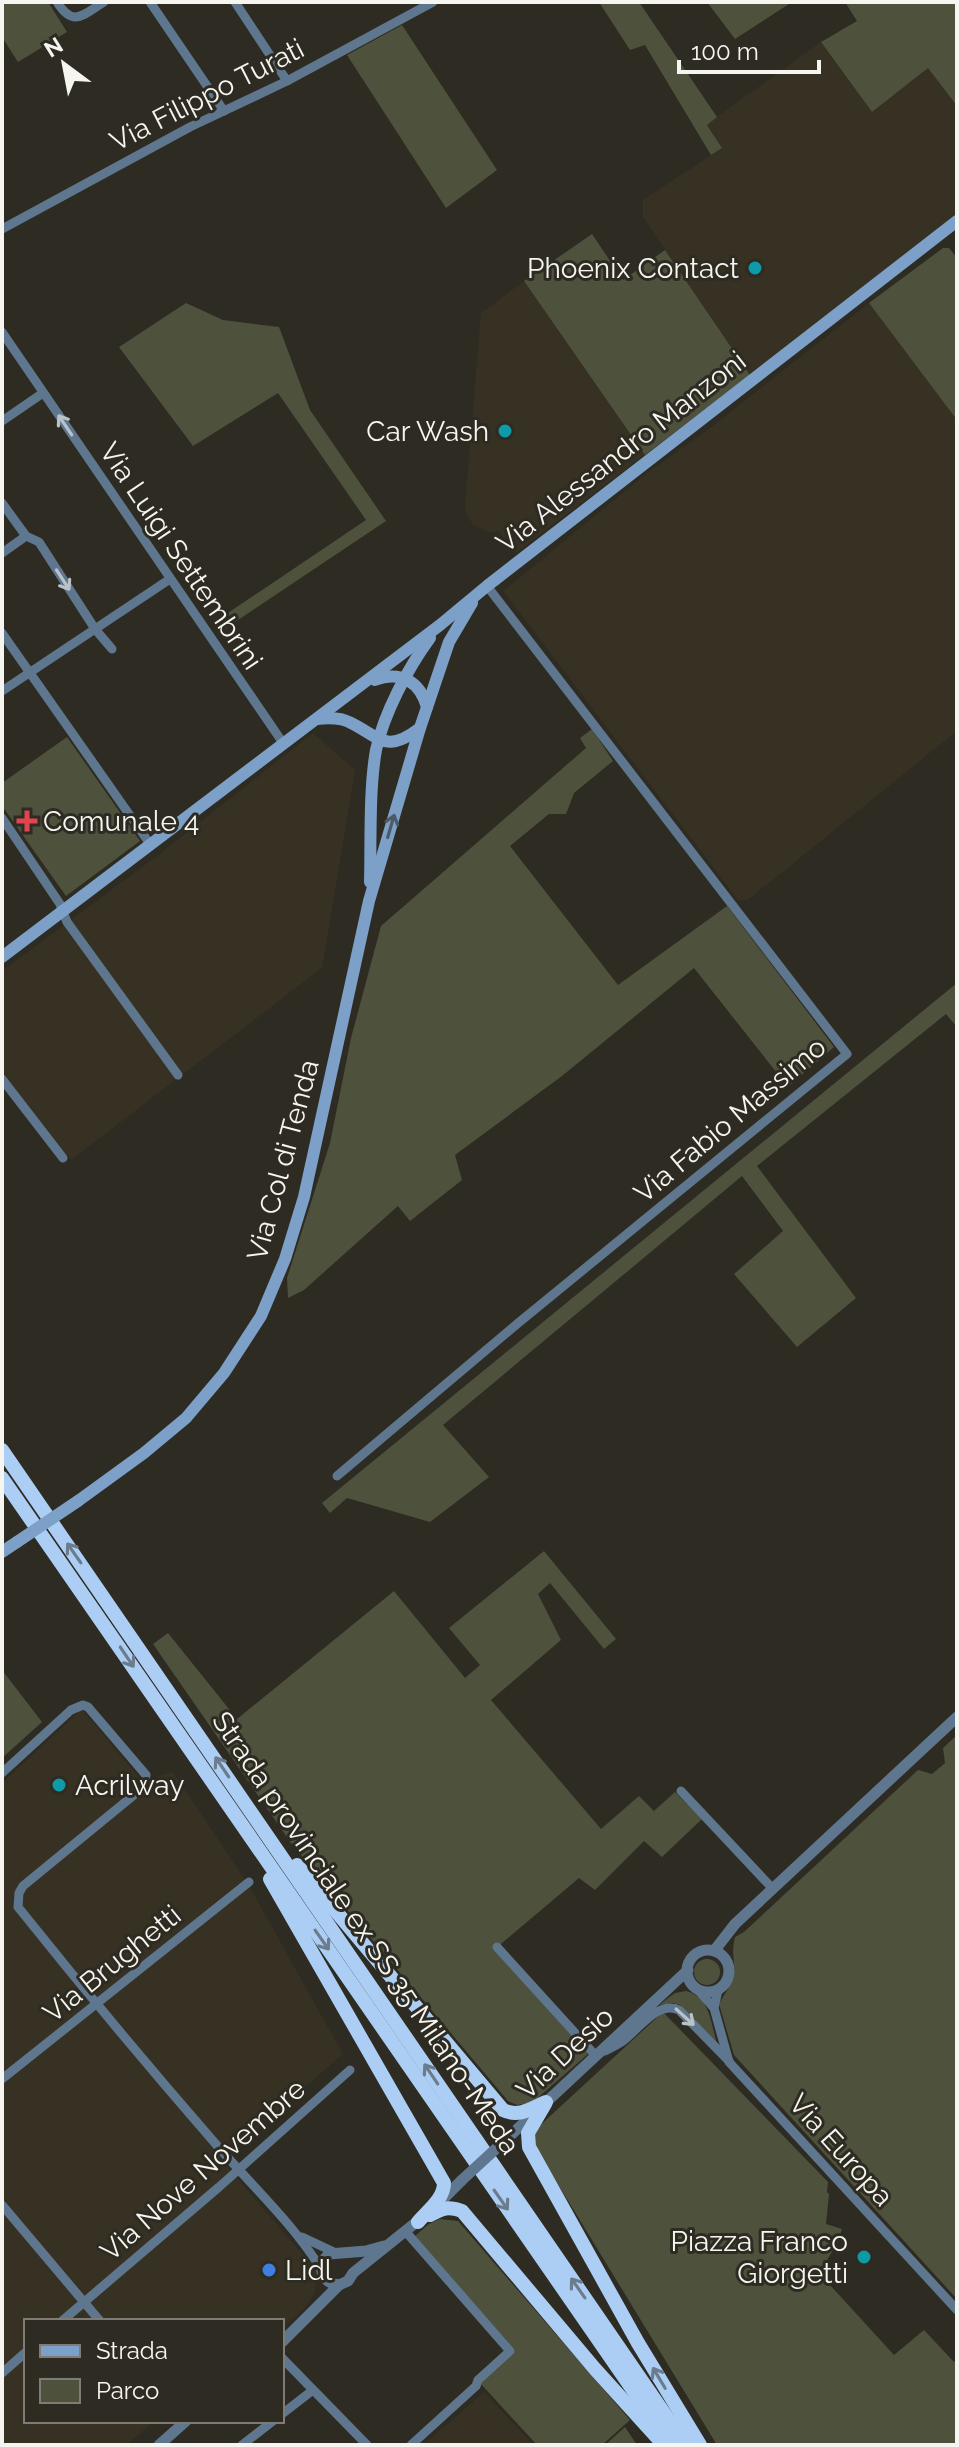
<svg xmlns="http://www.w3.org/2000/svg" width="959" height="2447" viewBox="0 0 959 2447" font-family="Raleway,sans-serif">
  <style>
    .built { fill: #363122 }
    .green { fill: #4e523c }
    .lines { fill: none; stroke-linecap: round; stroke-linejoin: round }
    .minor { stroke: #5f768f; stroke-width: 9 }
    .tertiary { stroke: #5f768f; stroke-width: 11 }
    .secondary { stroke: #7ca0c8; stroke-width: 12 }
    .trunk { stroke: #accef5; stroke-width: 14 }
    .tertiary-bridge { stroke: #5f768f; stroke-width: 11 }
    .secondary-bridge { stroke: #7ca0c8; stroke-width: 12 }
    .oneway { stroke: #bac2c9 }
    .oneway2 { stroke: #4d5a64 }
    .oneway3 { stroke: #6c7c8c }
    .culture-dot { fill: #0f9aa8; stroke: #2d2b22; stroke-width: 3 }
    .health-dot { fill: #e0444e; stroke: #2d2b22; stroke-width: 3 }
    .shop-dot { fill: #3f7fe0; stroke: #2d2b22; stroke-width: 3 }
    .labels { text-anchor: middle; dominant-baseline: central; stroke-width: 6; stroke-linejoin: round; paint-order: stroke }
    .street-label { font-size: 28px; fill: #f7f5ef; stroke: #2d2b22 }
    .poi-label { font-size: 28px; fill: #f7f5ef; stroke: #2d2b22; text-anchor: end }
  </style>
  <rect width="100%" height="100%" fill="#2d2b22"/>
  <g class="built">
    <polygon points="821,42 872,112 928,68 957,106 957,217 750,375 643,217 643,200 722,148 707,124"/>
    <polygon points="524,281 645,455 516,553 498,531 489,532 473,525 467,515 465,506 481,313"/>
    <polygon points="869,303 957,420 957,731 748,900 738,900 503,591 647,473 710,428"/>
    <polygon points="313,733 355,770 322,968 71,1160 2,1072 2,971 157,856"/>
    <polygon points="82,1709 142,1781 173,1772 251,1889 343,2054 222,2160 317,2271 315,2292 305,2308 282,2328 282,2321 26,2321 26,2421 154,2421 127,2445 2,2445 2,1783"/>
    <polygon points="484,2392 534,2445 423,2445"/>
  </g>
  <g class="green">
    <polygon points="4,2 48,2 67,32 18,62 2,37"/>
    <polygon points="599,2 639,2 717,117 707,125 722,148 711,155 645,45 630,50"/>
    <polygon points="707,2 792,2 735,39"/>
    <polygon points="845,2 957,2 957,106 928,68 872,112 821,42 857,21"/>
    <polygon points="402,25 497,170 446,208 347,55"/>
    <polygon points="592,234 623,280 665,250 750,375 645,455 524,281"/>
    <polygon points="943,248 949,248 957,258 957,420 869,303"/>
    <polygon points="186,303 223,320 279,327 310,410 386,521 220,632 216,621 366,520 278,393 193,446 119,347"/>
    <polygon points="592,729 613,761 574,793 566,814 549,814 510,846 618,985 727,906 834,1047 788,1087 694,968 562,1076 455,1155 462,1180 410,1221 398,1206 304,1290 288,1298 287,1278 330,1143 351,1038 381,926 586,748 580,738"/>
    <polygon points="67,737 140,841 66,896 2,806 2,783"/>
    <polygon points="957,983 957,1027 946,1014 757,1166 856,1298 797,1347 734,1274 783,1231 742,1176 443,1425 489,1477 430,1522 347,1498 330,1513 322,1503"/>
    <polygon points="544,1551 616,1639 604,1649 550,1583 538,1594 561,1640 491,1700 601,1829 639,1796 654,1811 675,1792 702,1819 662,1857 644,1841 595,1890 579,1878 495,1949 588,2054 533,2102 517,2105 508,2101 291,1843 153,1644 168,1633 237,1719 394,1591 465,1678 480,1665 449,1628"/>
    <polygon points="2,1670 42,1722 2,1758"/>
    <path d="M957,1735V2299L734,2055L719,2004C724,1994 733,1984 734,1972C735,1958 731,1954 735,1937L744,1932L918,1770L932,1774L945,1763L943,1748Z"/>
    <circle cx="707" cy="1972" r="13"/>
    <path d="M686,1991C710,1997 711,2023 717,2044L680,2005L673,2003L659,2005L675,1993Z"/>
    <polygon points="663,2012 828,2182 827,2192 829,2194 826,2224 842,2229 838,2242 819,2273 894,2355 924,2330 954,2362 957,2360 957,2445 717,2445 534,2145 535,2130"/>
    <polygon points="440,2219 458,2221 630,2420 602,2445 537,2445 480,2383 515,2350 415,2236 429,2224"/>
    <polygon points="625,2427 637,2445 605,2445"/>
  </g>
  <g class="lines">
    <g class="minor">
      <path d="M57,2C73,28 83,15 104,2"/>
      <polyline points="150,2 224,111"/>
      <polyline points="235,2 287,81"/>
      <polyline points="2,229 190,127 287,81 433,2"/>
      <polyline points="2,332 283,743"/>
      <polyline points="2,421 43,393"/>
      <polyline points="2,503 26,536 39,542 95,629 112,649"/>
      <polyline points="2,553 26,536"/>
      <polyline points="2,633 150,844"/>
      <polyline points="2,691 170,579"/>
      <polyline points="2,818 60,904 67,922 178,1075"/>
      <polyline points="2,1079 63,1158"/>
      <polyline points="337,1476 517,1324 847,1054 487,586"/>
      <path d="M2,1773L71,1710L83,1705L88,1707L146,1775L145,1784L140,1790L23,1886L19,1893L18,1907C82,1987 147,2065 214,2142C250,2184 292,2222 321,2269"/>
      <polyline points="681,1791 773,1889"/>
      <polyline points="497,1947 596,2056"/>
      <polyline points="697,1989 714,2008 729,2062 957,2310"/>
      <polyline points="714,2008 718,1990"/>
      <path d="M605,2051C611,2048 617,2045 623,2041C639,2029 658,2000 679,2010L729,2061"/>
      <polyline points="2,2079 249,1882"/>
      <polyline points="2,2205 100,2321"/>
      <polyline points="406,2232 510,2351 478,2380 476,2386 411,2445"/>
      <polyline points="302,2237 334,2252"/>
      <polyline points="62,2321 219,2187 350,2070"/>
      <polyline points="282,2358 367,2445"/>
      <polyline points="2,2373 26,2352"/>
      <polyline points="282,2414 313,2390"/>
      <polyline points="242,2445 273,2421"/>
    </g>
    <g class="tertiary">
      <circle cx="708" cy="1971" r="21"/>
      <polyline points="714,1951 735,1924 957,1717"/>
      <polyline points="513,2133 688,1970"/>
      <polyline points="440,2202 462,2180"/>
      <path d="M339,2285C321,2283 316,2266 329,2254L366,2251L384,2246"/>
      <polyline points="282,2342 339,2285 348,2281 353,2273 424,2216"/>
      <polyline points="159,2445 186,2421"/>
    </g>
    <g class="secondary">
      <path d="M375,680C401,670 420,682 427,707"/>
      <path d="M317,719C327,718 339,717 349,722C379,736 385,755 420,728"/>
      <path d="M370,882C371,842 369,789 376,750C384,713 408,668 430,638"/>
      <polyline points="2,957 440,625 487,586 957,221"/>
      <polyline points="78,1501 144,1453 186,1418 224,1373 261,1316 285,1259 304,1197 369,901 420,728 449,642 472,603"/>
      <polyline points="2,1552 17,1542"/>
    </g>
    <g class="trunk">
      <polyline points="2,1450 686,2445"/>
      <polyline points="2,1478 671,2445"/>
      <path d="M297,1865L503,2110C519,2118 532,2108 546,2102"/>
      <path d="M270,1879L444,2183C444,2199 428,2210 418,2222"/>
      <polyline points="545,2104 528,2133 529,2147 638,2343 700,2445"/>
      <path d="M430,2215C443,2208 448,2206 462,2211L595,2369L663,2444"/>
    </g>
    <polyline class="tertiary-bridge" points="462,2180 513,2133"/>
    <polyline class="secondary-bridge" points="17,1542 78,1501"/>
  </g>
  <defs><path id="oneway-shaft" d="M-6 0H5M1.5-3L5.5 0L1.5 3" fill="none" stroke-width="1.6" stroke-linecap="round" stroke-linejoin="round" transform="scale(2)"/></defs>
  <g class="oneway">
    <use href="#oneway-shaft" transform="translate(65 425) rotate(-124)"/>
    <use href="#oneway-shaft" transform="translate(63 580) rotate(57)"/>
    <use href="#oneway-shaft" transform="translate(685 2017) rotate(42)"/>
  </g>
  <use class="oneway2" href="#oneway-shaft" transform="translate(391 826) rotate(-74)"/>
  <g class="oneway3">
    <use href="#oneway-shaft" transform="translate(74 1553) rotate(-125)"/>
    <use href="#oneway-shaft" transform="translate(127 1657) rotate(56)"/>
    <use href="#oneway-shaft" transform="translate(222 1767) rotate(-124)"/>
    <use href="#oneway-shaft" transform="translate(322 1940) rotate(55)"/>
    <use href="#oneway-shaft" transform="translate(431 2074) rotate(-124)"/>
    <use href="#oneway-shaft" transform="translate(501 2200) rotate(55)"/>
    <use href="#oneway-shaft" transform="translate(578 2288) rotate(-125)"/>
    <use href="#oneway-shaft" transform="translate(659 2378) rotate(-121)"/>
  </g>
  <g class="culture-dot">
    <circle cx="755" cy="268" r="8"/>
    <circle cx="505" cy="431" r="8"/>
    <circle cx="59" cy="1785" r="8"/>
    <circle cx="864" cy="2257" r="8"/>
  </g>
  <path class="health-dot" d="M23 809h8v8h8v8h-8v8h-8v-8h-8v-8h8z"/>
  <circle class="shop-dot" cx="269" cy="2270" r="8"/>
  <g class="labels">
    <g class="street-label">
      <text transform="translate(207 95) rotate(-27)">Via Filippo Turati</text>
      <text transform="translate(621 452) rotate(-38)">Via Alessandro Manzoni</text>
      <text transform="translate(181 556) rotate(56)">Via Luigi Settembrini</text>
      <text transform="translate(730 1120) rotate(-40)">Via Fabio Massimo</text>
      <text transform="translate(283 1160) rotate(-75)">Via Col di Tenda</text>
      <text transform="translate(366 1933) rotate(56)">Strada provinciale ex SS 35 Milano-Meda</text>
      <text transform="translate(112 1964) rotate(-39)">Via Brughetti</text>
      <text transform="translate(565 2053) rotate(-43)">Via Desio</text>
      <text transform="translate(841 2150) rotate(48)">Via Europa</text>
      <text transform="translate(203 2170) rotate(-41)">Via Nove Novembre</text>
    </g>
    <g class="poi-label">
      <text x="739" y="268">Phoenix Contact</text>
      <text x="489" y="431">Car Wash</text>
      <text x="43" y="821" text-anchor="start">Comunale 4</text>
      <text x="75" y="1785" text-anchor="start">Acrilway</text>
      <text x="848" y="2241">Piazza Franco<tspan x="848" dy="32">Giorgetti</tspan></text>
      <text x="285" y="2270" text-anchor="start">Lidl</text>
    </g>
  </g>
  <rect width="959" height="2447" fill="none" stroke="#f7f5ef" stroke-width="8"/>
  <rect x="24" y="2319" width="260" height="104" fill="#2d2b22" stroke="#7e7c74" stroke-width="2"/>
  <rect x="40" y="2345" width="40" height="12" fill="#7ca0c8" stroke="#7e7c74" stroke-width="2"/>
  <text x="96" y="2359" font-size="24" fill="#f7f5ef">Strada</text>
  <rect x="40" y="2379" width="40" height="24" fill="#4e523c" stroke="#7e7c74" stroke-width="2"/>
  <text x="96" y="2399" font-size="24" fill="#f7f5ef">Parco</text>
  <g transform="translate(64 64) rotate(328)" stroke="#2d2b22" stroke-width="6" paint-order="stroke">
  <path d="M0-6L14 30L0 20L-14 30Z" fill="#f7f5ef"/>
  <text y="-12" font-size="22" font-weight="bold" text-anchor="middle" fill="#f7f5ef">N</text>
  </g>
  <path d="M679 60v12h140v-12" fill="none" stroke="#f7f5ef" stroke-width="4"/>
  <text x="691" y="60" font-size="24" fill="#f7f5ef" stroke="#2d2b22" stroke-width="6" paint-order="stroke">100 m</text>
</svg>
